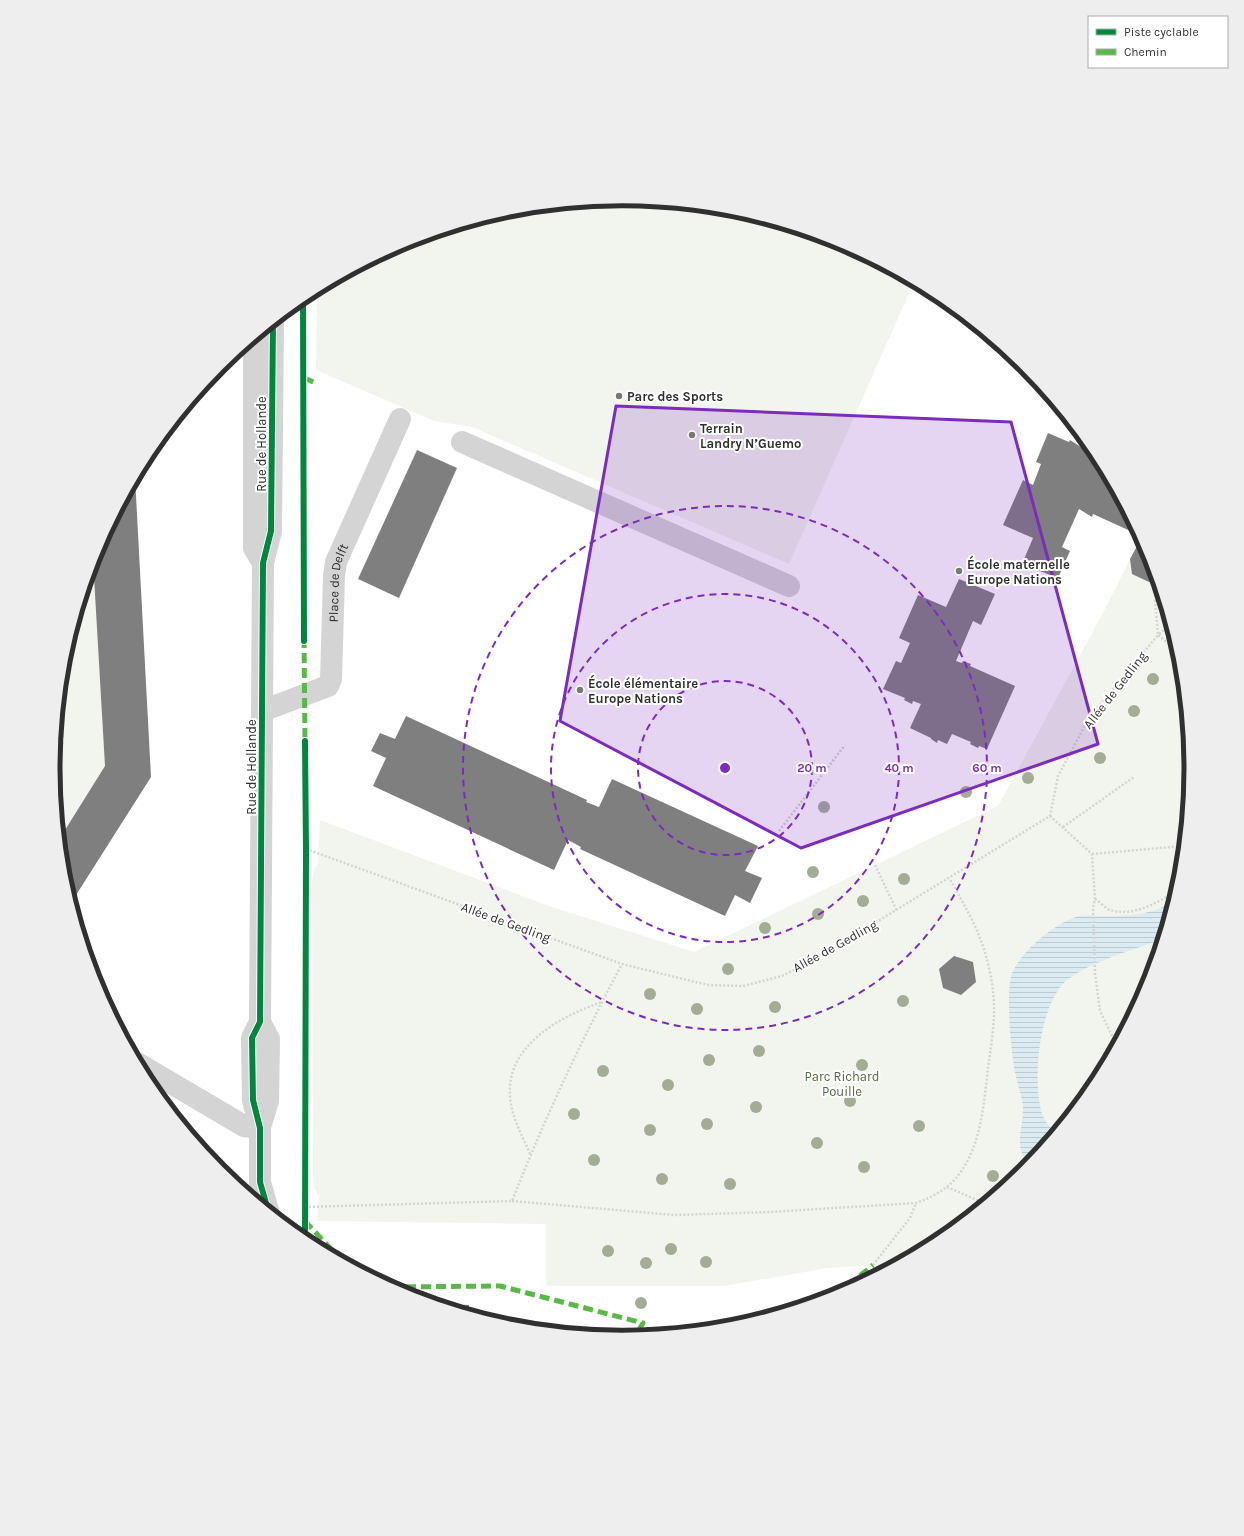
<svg xmlns="http://www.w3.org/2000/svg" width="1244" height="1536" viewBox="0 0 1244 1536" font-family="Karla,sans-serif">
  <style>
    .green { fill: #f2f5ed }
    .water { fill: url(#water-rules) }
    .building { fill: #7f7f7f }
    .lines { fill: none; stroke-linecap: round; stroke-linejoin: round }
    .path { stroke: #d4d4d4; stroke-width: 2.5; stroke-dasharray: 2 2; stroke-linecap: butt }
    .minor { stroke: #d4d4d4; stroke-width: 22 }
    .quiet { stroke: #58b947; stroke-width: 5; stroke-dasharray: 10 5; stroke-linecap: butt }
    .cycleway-casing { stroke: #fff; stroke-width: 8 }
    .cycleway { stroke: #00873e; stroke-width: 6 }
    .tree { fill: #a3ad96 }
    .marked { fill: #7b2cbf; fill-opacity: 0.2; stroke: #7b2cbf; stroke-width: 3; stroke-linejoin: round }
    .ring { fill: none; stroke: #7b2cbf; stroke-width: 2; stroke-dasharray: 7 5 }
    .poi-dot { fill: #787878; stroke: #fff; stroke-width: 1.5 }
    .labels { text-anchor: middle; dominant-baseline: central; stroke-width: 4; stroke-linejoin: round; paint-order: stroke }
    .poi-label { font-size: 13px; font-weight: bold; fill: #303030; stroke: #fff; text-anchor: start }
    .street-label { font-size: 13px; fill: #303030; stroke: #fff }
    .park-label { font-size: 13px; fill: #586a40; stroke: #fff }
    .rim { fill: none; stroke: #303030; stroke-width: 5 }
    .centre { fill: #7b2cbf; stroke: #fff; stroke-width: 2 }
    .ring-label { font-size: 12px; text-anchor: middle; font-weight: bold; fill: #7b2cbf; stroke: #fff; stroke-width: 4; stroke-linejoin: round; paint-order: stroke }
  </style>
  <defs>
    <pattern id="water-rules" width="6" height="5" patternUnits="userSpaceOnUse"><rect width="6" height="5" fill="#dcebf1"/><path d="M0 2.5h6" fill="none" stroke="#bdcacf"/></pattern>
  </defs>
  <rect width="100%" height="100%" fill="#fff"/>
  <g class="green">
    <polygon points="622,199 733,210 840,242 914,282 789,564 472,427 434,421 316,370 317,289 404,242 511,210"/>
    <polygon points="1141,537 1148,550 1180,657 1191,768 1180,879 1148,986 1095,1084 1024,1171 938,1241 886,1269 873,1265 828,1268 724,1286 546,1286 546,1224 317,1221 319,1196 314,1189 313,1173 312,882 314,870 318,862 320,820 549,906 694,952 998,806 1104,611"/>
    <polygon points="93,560 105,766 60,838 53,768 64,657"/>
  </g>
  <path class="water" d="M1174,900L1162,939C1131,951 1094,960 1067,980C1039,1003 1031,1083 1043,1116C1046,1123 1050,1127 1055,1133L1029,1165C1013,1145 1023,1131 1023,1109C1023,1099 1018,1087 1016,1077C1011,1056 1006,996 1011,977C1017,953 1059,919 1083,915C1089,915 1095,916 1101,916C1126,916 1153,916 1174,900Z"/>
  <g class="building">
    <polygon points="1048,433 1069,442 1070,440 1084,449 1087,442 1095,452 1138,532 1137,534 1093,514 1092,517 1079,509 1062,547 1070,551 1058,578 1022,564 1033,538 1003,525 1023,480 1033,485 1041,464 1036,462"/>
    <polygon points="417,450 457,468 399,598 358,579"/>
    <polygon points="135,477 151,777 71,903 64,879 60,838 105,766 93,560 96,550"/>
    <polygon points="1141,539 1148,550 1156,577 1149,582 1132,574 1130,559"/>
    <polygon points="959,579 995,594 981,625 973,621 956,661 962,663 963,661 971,664 970,666 1015,686 987,749 979,746 978,748 970,744 971,742 952,734 947,744 938,740 937,743 931,739 931,738 910,728 921,704 913,701 912,704 904,700 905,698 883,689 896,661 901,663 910,643 899,638 918,595 946,607"/>
    <polygon points="406,716 587,800 586,802 599,807 612,779 758,846 745,871 762,878 750,903 735,895 725,916 580,849 581,847 568,840 554,870 373,786 386,758 371,751 380,733 395,739"/>
    <polygon points="954,956 973,962 976,982 961,995 943,988 939,969"/>
    <polygon points="839,1284 849,1289 834,1295"/>
    <polygon points="439,1304 469,1305 469,1313 448,1307"/>
  </g>
  <g class="lines">
    <g class="path">
      <polyline points="1170,625 1158,635 1179,652"/>
      <polyline points="1050,816 1092,854 1095,899 1093,908 1095,973 1100,1011 1116,1044"/>
      <polyline points="1063,827 1134,777"/>
      <polyline points="779,831 845,745"/>
      <polyline points="306,849 622,964 708,985 743,986 782,976 819,957 1050,816 1058,776 1089,718 1158,635 1155,600 1160,590"/>
      <polyline points="1092,854 1183,846"/>
      <polyline points="875,865 897,911"/>
      <path d="M1095,899C1100,902 1105,908 1110,910C1134,917 1156,903 1175,892L1177,888"/>
      <path d="M530,1154C522,1135 511,1116 510,1096C506,1045 561,1016 602,1002"/>
      <polyline points="947,1187 984,1203"/>
      <path d="M512,1201L674,1215L770,1212L916,1203C935,1196 951,1187 962,1170C983,1139 984,1097 989,1061C992,1039 996,1014 993,992C992,980 989,967 986,956C978,927 964,905 950,879"/>
      <path d="M305,1207L512,1201C544,1120 581,1041 622,964"/>
      <polyline points="873,1265 910,1218 916,1203"/>
    </g>
    <g class="minor">
      <polyline points="254,337 254,548 263,563"/>
      <polyline points="462,442 789,586"/>
      <path id="s1" d="M262,711L328,686L331,679L334,576L336,562L400,419"/>
      <polyline points="260,1022 269,1039 268,1101 260,1127"/>
      <polyline points="137,1063 244,1126 260,1128"/>
      <polyline points="268,1210 260,1182 260,1128 253,1100 252,1038 260,1022 263,563 271,531 273,322"/>
    </g>
    <g class="quiet">
      <polyline points="304,378 316,383"/>
      <polyline points="304,638 305,744"/>
      <path d="M53,766C65,747 60,732 59,710"/>
      <polyline points="305,1221 341,1260"/>
      <polyline points="391,1287 500,1286 643,1323 638,1331"/>
      <polyline points="837,1295 873,1265"/>
      <polyline points="636,1336 638,1331 645,1335"/>
    </g>
    <defs>
      <g id="cycleway">
        <polyline points="303,297 304,641"/>
        <polyline points="305,741 306,849 305,1240"/>
        <polyline points="268,1210 260,1182 260,1128 253,1100 252,1038 260,1022 263,563 271,531 273,322"/>
      </g>
    </defs>
    <use href="#cycleway" class="cycleway-casing"/>
    <use href="#cycleway" class="cycleway"/>
  </g>
  <g class="tree">
    <circle cx="1153" cy="679" r="6"/>
    <circle cx="1134" cy="711" r="6"/>
    <circle cx="1100" cy="758" r="6"/>
    <circle cx="1028" cy="778" r="6"/>
    <circle cx="966" cy="792" r="6"/>
    <circle cx="824" cy="807" r="6"/>
    <circle cx="813" cy="872" r="6"/>
    <circle cx="904" cy="879" r="6"/>
    <circle cx="863" cy="901" r="6"/>
    <circle cx="818" cy="914" r="6"/>
    <circle cx="765" cy="928" r="6"/>
    <circle cx="728" cy="969" r="6"/>
    <circle cx="650" cy="994" r="6"/>
    <circle cx="903" cy="1001" r="6"/>
    <circle cx="775" cy="1007" r="6"/>
    <circle cx="697" cy="1009" r="6"/>
    <circle cx="759" cy="1051" r="6"/>
    <circle cx="709" cy="1060" r="6"/>
    <circle cx="862" cy="1065" r="6"/>
    <circle cx="603" cy="1071" r="6"/>
    <circle cx="668" cy="1085" r="6"/>
    <circle cx="850" cy="1101" r="6"/>
    <circle cx="756" cy="1107" r="6"/>
    <circle cx="574" cy="1114" r="6"/>
    <circle cx="707" cy="1124" r="6"/>
    <circle cx="919" cy="1126" r="6"/>
    <circle cx="650" cy="1130" r="6"/>
    <circle cx="817" cy="1143" r="6"/>
    <circle cx="594" cy="1160" r="6"/>
    <circle cx="864" cy="1167" r="6"/>
    <circle cx="993" cy="1176" r="6"/>
    <circle cx="662" cy="1179" r="6"/>
    <circle cx="730" cy="1184" r="6"/>
    <circle cx="671" cy="1249" r="6"/>
    <circle cx="608" cy="1251" r="6"/>
    <circle cx="706" cy="1262" r="6"/>
    <circle cx="646" cy="1263" r="6"/>
    <circle cx="641" cy="1303" r="6"/>
  </g>
  <path class="marked" d="M616,406L1011,422L1098,744L801,848L560,721Z"/>
  <g class="ring">
    <circle cx="725" cy="768" r="87"/>
    <circle cx="725" cy="768" r="174"/>
    <circle cx="725" cy="768" r="262"/>
  </g>
  <g class="poi-dot">
    <circle cx="619" cy="396" r="4"/>
    <circle cx="692" cy="435" r="4"/>
    <circle cx="959" cy="571" r="4"/>
    <circle cx="580" cy="690" r="4"/>
  </g>
  <g class="labels">
    <g class="poi-label">
      <text x="627" y="396">Parc des Sports</text>
      <text x="700" y="428">Terrain<tspan x="700" dy="15">Landry N’Guemo</tspan></text>
      <text x="967" y="564">École maternelle<tspan x="967" dy="15">Europe Nations</tspan></text>
      <text x="588" y="683">École élémentaire<tspan x="588" dy="15">Europe Nations</tspan></text>
    </g>
    <g class="street-label">
      <text transform="translate(261 444) rotate(-90)">Rue de Hollande</text>
      <text stroke="none"><textPath href="#s1" startOffset="175">Place de Delft</textPath></text>
      <text transform="translate(1115 690) rotate(-52)">Allée de Gedling</text>
      <text transform="translate(251 767) rotate(-90)">Rue de Hollande</text>
      <text transform="translate(506 922) rotate(20)">Allée de Gedling</text>
      <text transform="translate(835 946) rotate(-29)">Allée de Gedling</text>
    </g>
    <g class="park-label">
      <text x="842" y="1076">Parc Richard<tspan x="842" dy="15">Pouille</tspan></text>
    </g>
  </g>
  <path d="M0 0H1244V1536H0ZM60 768a562 562 0 1 1 1124 0a562 562 0 1 1-1124 0Z" fill="#eee" fill-rule="evenodd"/>
  <path class="rim" d="M60 768a562 562 0 1 1 1124 0a562 562 0 1 1-1124 0Z"/>
  <circle cx="725" cy="768" r="6" class="centre"/>
  <g class="ring-label">
    <text x="812" y="772">20 m</text>
    <text x="899" y="772">40 m</text>
    <text x="987" y="772">60 m</text>
  </g>
  <rect x="1088" y="16" width="140" height="52" fill="#ffffff" stroke="#acacac"/>
  <rect x="1096" y="29" width="20" height="6" fill="#00873e" stroke="#acacac"/>
  <text x="1124" y="36" font-size="12" fill="#303030">Piste cyclable</text>
  <rect x="1096" y="49" width="20" height="6" fill="#58b947" stroke="#acacac"/>
  <text x="1124" y="56" font-size="12" fill="#303030">Chemin</text>
</svg>
